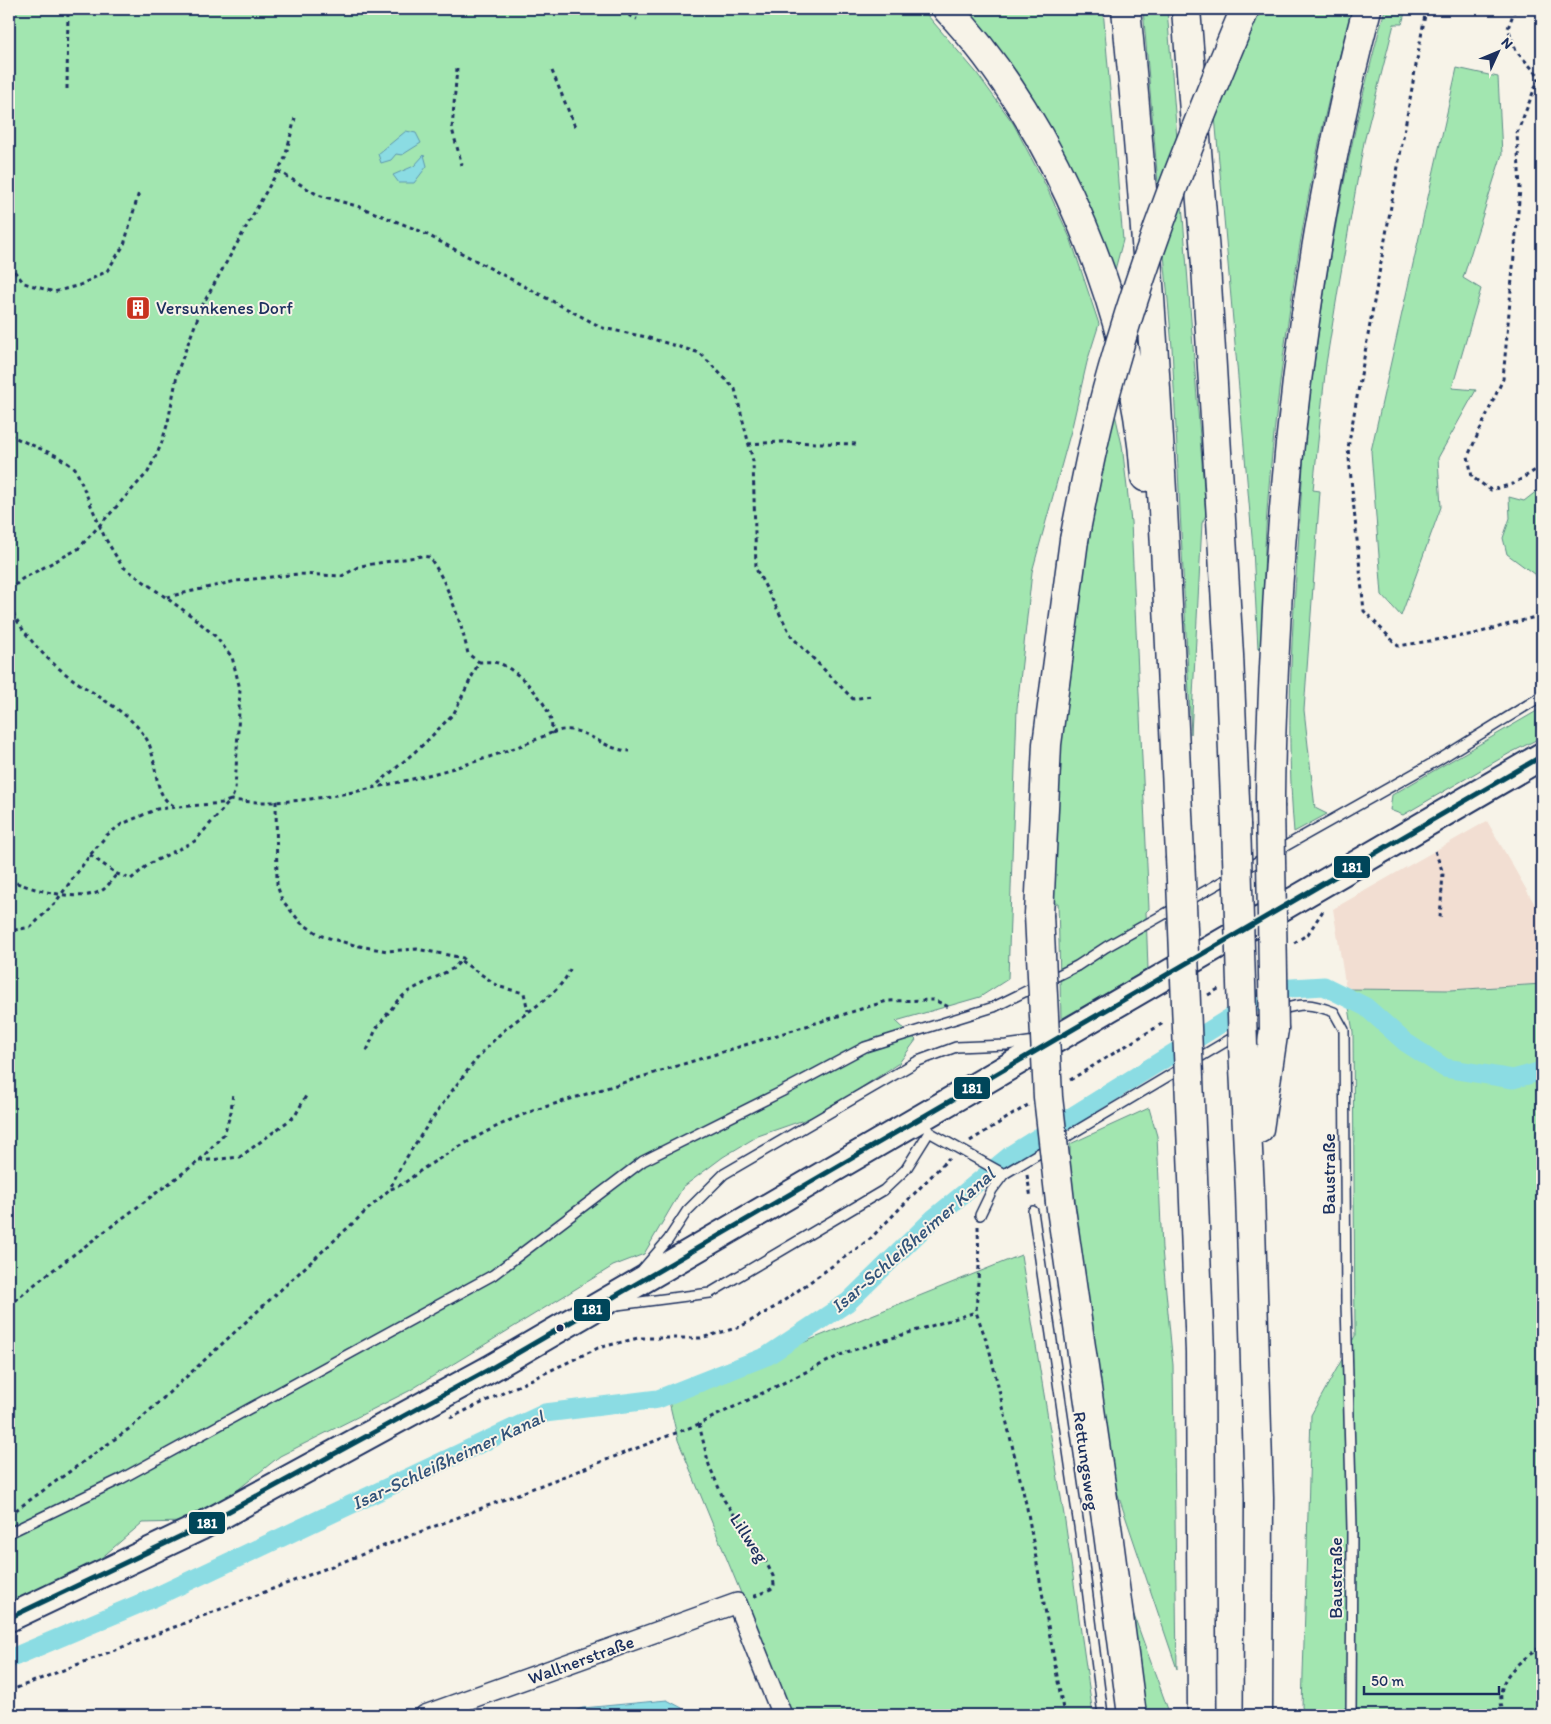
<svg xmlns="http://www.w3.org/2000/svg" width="1551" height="1724" viewBox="0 0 1551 1724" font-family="Itim,sans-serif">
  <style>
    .built { fill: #f2ded2 }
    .green { fill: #a2e6b0; stroke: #5e8a87 }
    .water { fill: #8bdce3; stroke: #5e97ae }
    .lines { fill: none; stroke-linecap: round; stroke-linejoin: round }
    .canal { stroke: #8bdce3; stroke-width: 19 }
    .lane-casing { stroke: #1b2f5e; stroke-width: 12 }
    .street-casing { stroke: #1b2f5e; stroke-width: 22 }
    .secondary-casing { stroke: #1b2f5e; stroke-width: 30 }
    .highway-casing { stroke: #1b2f5e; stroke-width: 31 }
    .path { stroke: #1b2f5e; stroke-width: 3; stroke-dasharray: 4 4; stroke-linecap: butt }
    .lane { stroke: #f7f3e8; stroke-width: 9 }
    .street { stroke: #f7f3e8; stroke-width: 19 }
    .secondary { stroke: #f7f3e8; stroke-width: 26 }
    .highway { stroke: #f7f3e8; stroke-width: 28 }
    .highway-bridge-casing { stroke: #1b2f5e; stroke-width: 31; stroke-linecap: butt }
    .highway-bridge { stroke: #f7f3e8; stroke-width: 28 }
    .bus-1-casing { stroke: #f7f3e8; stroke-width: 9 }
    .bus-1 { stroke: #00465a; stroke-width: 5 }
    .bus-dot { fill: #1b2f5e; stroke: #f7f3e8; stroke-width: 2 }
    .labels { text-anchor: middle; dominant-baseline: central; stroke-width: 4; stroke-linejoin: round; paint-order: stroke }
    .poi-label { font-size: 18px; fill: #1b2f5e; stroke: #f7f3e8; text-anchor: start }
    .street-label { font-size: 18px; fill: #1b2f5e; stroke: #f7f3e8 }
    .water-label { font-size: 19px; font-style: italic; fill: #315279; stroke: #f7f3e8 }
    .line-badge { stroke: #f7f3e8; stroke-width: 2 }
    .badge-label { font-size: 14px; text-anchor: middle; font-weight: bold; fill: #fff }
  </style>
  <rect width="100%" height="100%" fill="#f7f3e8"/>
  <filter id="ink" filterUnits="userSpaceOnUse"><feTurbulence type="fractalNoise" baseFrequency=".02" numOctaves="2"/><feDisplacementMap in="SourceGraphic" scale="10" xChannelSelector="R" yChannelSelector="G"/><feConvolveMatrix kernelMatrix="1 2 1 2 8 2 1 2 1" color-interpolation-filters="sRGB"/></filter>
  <g filter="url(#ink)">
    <polygon class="built" points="1487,821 1542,917 1542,984 1451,990 1346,989 1333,909"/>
    <g class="green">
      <polygon points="9,9 922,9 976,72 1013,123 1047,188 1071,240 1099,324 1087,362 1072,427 1032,572 1017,708 1008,979 980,997 896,1021 916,1040 899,1063 821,1114 758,1136 723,1157 683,1187 644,1254 613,1266 409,1391 280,1456 235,1492 186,1522 142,1523 99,1560 9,1605"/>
      <polygon points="955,9 1103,9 1123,240 1111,285"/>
      <polygon points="1143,9 1167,9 1206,515 1202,523 1191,734 1172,347"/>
      <path d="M1260,9H1353C1319,122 1299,240 1283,358C1271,454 1260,552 1265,649H1258L1253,548L1215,116Z"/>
      <path d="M1385,9H1406L1402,24H1394L1364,142L1339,284L1326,364L1313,490L1320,491L1304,710L1315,808L1327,814L1294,832C1286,738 1291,642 1298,548C1301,507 1302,464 1307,423C1322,284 1348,144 1385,9Z"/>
      <polygon points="1457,68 1498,77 1502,154 1463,278 1481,289 1452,388 1476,390 1438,458 1441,507 1401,616 1382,595 1371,451"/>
      <polygon points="1115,414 1122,445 1131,522 1149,909 1146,912 1148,969 1061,1019 1058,903 1050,904 1051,837 1068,643 1099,480"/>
      <polygon points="1542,487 1542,580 1507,554 1503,538 1510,518 1509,497 1524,501"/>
      <polygon points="1542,708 1542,737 1510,753 1403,815 1390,810 1392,795"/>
      <polygon points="1542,984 1542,1715 1305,1715 1302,1707 1311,1415 1355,1336 1353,1032 1346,989 1451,990"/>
      <polygon points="1149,1108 1157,1136 1162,1249 1173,1365 1177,1669 1111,1474 1070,1200 1070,1144"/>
      <polygon points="1021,1255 1065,1521 1093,1715 791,1715 678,1440 668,1397"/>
      <polygon points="1128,1599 1170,1715 1142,1715"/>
    </g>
    <g class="water">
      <polygon points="406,131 416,133 421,143 402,155 396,154 391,160 381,163 378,154"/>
      <polygon points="424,155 427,166 414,183 399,183 393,175 414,166"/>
      <polygon points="667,1700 682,1708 686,1715 563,1715 583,1708"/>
    </g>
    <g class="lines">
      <polyline class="canal" points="9,1659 153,1598 545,1413 658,1399 767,1356 848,1302 934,1218 1012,1154 1276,989 1324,986 1366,1007 1405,1042 1445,1068 1513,1079 1542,1071"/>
      <defs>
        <g id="lane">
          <path d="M929,1132L1004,1174L1279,1010C1303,1003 1310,1003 1334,1012L1344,1030L1346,1303L1352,1529L1351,1715"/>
          <polyline points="1033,1211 1080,1533 1103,1715"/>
          <polyline points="980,1215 992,1190 1004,1174"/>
          <polyline points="643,1269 668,1240 687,1211 724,1174 918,1061 956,1047 1006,1045 1035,1041"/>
          <polyline points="617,1305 710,1293 884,1190 906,1169 926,1137 929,1132 927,1128"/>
          <polyline points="9,1533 121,1479 493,1275 643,1161 781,1092 865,1047 994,1007 1077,966 1106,947 1440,759 1542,696"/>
        </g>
        <polyline id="street" points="425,1715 737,1603 782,1715"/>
        <polyline id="secondary" points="9,1618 200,1527 490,1369 1542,756"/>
        <g id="highway">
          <path d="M947,9C1056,124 1135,319 1145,477"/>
          <path d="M1126,9C1154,291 1167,573 1180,856"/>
          <polyline points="1186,9 1206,266 1229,655 1236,824"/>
          <path d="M1270,805C1270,733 1274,662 1278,591C1290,395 1317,199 1367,9"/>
          <polyline points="1039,915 1047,744 1074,540"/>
          <polyline points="1243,1046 1250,1192 1259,1498 1258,1715"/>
          <polyline points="1189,1077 1200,1352 1202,1715"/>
          <polyline points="1259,1129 1274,1029"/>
          <polyline points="1060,1202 1108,1533 1132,1715"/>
        </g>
      </defs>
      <use href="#lane" class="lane-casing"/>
      <use href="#street" class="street-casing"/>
      <use href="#secondary" class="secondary-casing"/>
      <use href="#highway" class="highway-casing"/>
      <g class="path">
        <polyline points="614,9 637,19"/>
        <polyline points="1426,9 1348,448 1364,611 1398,646 1474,634 1542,615"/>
        <polyline points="1515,9 1508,28 1516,51 1539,76"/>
        <polyline points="457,68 452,129 462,165"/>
        <polyline points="1542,70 1517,133 1520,189 1503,379 1468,456 1472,477 1491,490 1513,484 1542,466"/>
        <polyline points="552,71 576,129"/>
        <polyline points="67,89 68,9"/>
        <polyline points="278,171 318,195 360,207 420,231 603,328 646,337 700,353 735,389 753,461 756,569 792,637 853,699 871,696"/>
        <polyline points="9,265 24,283 54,292 80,285 107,271 124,245 139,192"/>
        <polyline points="9,435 57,456 75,468 105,538 122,566 193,617 215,636 232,657 240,689 235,791 231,800 222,803 157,809 122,824 107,835 90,855 55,903 31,927 9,931"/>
        <polyline points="748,444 782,442 857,444"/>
        <polyline points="9,591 22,579 78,549 148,472 161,445 168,422 178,370 203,304 285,158 295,118"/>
        <path d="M167,597L236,581L298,574L342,576L360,566L422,556L429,557C447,580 462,625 468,654L479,662"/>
        <path d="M9,606C24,636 47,661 74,680C98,697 130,713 146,738C159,759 151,795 174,806"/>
        <path d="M552,733C581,720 600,750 630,751"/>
        <polyline points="276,801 277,885 282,900 301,923 322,936 354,945 387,951 417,949 463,958 454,968 409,991 398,1000 376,1029 366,1053"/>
        <polyline points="1435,851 1443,873 1440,918"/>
        <path d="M90,855L117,874L131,879L149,864L195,841L231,800C278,806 323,798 368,789C430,776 493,759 551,733C558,710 518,669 498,663C491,661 485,662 479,662L454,713L425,743L373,788"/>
        <path d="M9,880C31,889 83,905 104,889C109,885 113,878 117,874"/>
        <polyline points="1294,943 1308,934 1324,909"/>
        <polyline points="461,961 500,987 524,993 528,1011"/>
        <path d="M570,969C561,995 521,1014 501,1033C472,1061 450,1094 427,1126C414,1146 399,1167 390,1189C406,1185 415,1173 429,1165C463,1144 497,1124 535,1110L887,1001L934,1000L949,1007"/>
        <polyline points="1208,995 1220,988"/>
        <polyline points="1070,1080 1165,1022"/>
        <polyline points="970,1141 1028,1105"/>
        <polyline points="199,1161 240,1157 295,1116 307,1094"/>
        <polyline points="1027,1175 1031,1198"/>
        <polyline points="978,1226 979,1266 976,1312 989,1348 1027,1508 1064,1715"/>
        <polyline points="9,1306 41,1279 199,1161 224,1134 231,1112 233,1092"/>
        <polyline points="450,1418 598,1348 638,1338 701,1338 740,1327 775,1307 870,1239 949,1158"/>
        <polyline points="699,1424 709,1465 724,1500 763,1556 773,1576 774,1585 771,1589 753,1597"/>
        <polyline points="9,1515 133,1426 390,1189"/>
        <polyline points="9,1691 699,1424 847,1352 976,1312"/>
        <path d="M1504,1715C1492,1680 1516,1664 1542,1646"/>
      </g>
      <use href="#lane" class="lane"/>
      <use href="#street" class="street"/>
      <use href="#secondary" class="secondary"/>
      <use href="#highway" class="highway"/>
      <defs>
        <g id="highway-bridge">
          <path d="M1074,540C1085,484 1096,426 1112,371C1147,246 1195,128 1245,9"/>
          <polyline points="1270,805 1274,1029"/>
          <polyline points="1236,824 1243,1046"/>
          <polyline points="1180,856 1189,1077"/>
          <polyline points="1039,915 1048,1097 1060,1202"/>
        </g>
      </defs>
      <use href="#highway-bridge" class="highway-bridge-casing"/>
      <use href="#highway-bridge" class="highway-bridge"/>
      <defs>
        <polyline id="bus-1" points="9,1618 200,1527 490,1369 1542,756"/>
      </defs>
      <use href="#bus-1" class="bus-1-casing"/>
      <use href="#bus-1" class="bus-1"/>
    </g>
  </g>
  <defs>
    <symbol id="building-square" viewBox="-11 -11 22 22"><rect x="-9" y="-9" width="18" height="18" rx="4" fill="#c8321e" stroke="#f7f3e8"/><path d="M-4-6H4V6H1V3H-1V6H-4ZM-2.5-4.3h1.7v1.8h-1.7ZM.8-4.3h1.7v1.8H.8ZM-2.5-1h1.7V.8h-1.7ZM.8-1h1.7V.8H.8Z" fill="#fff"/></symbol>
  </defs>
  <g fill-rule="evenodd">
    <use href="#building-square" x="124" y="294" width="28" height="28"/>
  </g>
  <circle class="bus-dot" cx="560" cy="1328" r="4.5"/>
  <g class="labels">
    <g class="poi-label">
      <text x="156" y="308">Versunkenes Dorf</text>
    </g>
    <g class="street-label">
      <text transform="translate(1329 1174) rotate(-90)">Baustraße</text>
      <text transform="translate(1086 1461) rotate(82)">Rettungsweg</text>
      <text transform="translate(749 1538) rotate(57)">Lillweg</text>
      <text transform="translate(1336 1578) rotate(-90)">Baustraße</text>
      <text transform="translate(581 1660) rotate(-20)">Wallnerstraße</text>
    </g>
    <g class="water-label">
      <text transform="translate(913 1240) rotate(-41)">Isar-Schleißheimer Kanal</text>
      <text transform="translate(448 1460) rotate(-25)">Isar-Schleißheimer Kanal</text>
    </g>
  </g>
  <g class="line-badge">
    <rect x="1333" y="855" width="38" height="24" rx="5" fill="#00465a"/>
    <rect x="953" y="1076" width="38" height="24" rx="5" fill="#00465a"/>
    <rect x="573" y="1298" width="38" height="24" rx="5" fill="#00465a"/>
    <rect x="188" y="1511" width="38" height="24" rx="5" fill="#00465a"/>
  </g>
  <g class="badge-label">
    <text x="1352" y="872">181</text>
    <text x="972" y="1093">181</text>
    <text x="592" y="1314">181</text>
    <text x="207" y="1528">181</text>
  </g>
  <rect width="1551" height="1724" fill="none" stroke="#f7f3e8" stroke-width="30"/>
  <rect x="15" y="15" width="1521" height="1694" fill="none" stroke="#1b2f5e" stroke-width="2" filter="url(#ink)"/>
  <g transform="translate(1498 52) rotate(46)" stroke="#f7f3e8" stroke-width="4" paint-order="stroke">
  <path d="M0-4L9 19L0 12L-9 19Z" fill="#1b2f5e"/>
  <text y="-8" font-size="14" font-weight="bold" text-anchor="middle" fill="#1b2f5e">N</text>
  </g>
  <path d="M1364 1686v8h135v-8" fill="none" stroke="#1b2f5e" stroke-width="2.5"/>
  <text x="1371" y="1686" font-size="15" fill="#1b2f5e" stroke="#f7f3e8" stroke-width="4" paint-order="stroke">50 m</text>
</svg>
